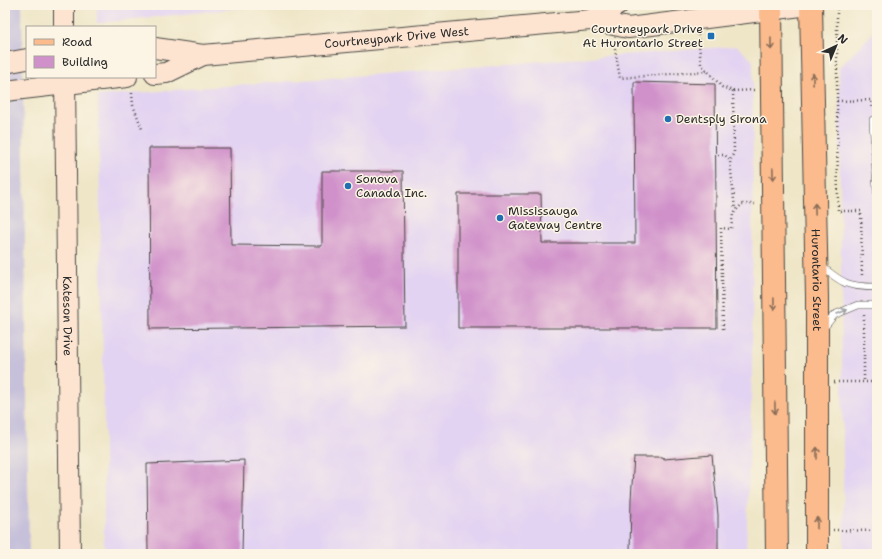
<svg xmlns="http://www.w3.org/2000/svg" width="882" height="559" viewBox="0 0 882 559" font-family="'Shantell Sans',sans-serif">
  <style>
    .built { fill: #e3d3f2 }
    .industrial { fill: #c6c0da }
    .building { fill: #d091ca }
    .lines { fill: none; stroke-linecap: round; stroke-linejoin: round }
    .lane-casing { stroke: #484743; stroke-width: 8 }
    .secondary-casing { stroke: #484743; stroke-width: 22 }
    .primary-casing { stroke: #484743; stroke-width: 24 }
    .path { stroke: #484743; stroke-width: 2.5; stroke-dasharray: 1 3; stroke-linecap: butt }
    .lane { stroke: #fff; stroke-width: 7 }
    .secondary { stroke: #fde4d1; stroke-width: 20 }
    .primary { stroke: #fbbb8d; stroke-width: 22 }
    .oneway { stroke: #896c57 }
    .oneway2 { stroke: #a0a0a0 }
    .poi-dot { fill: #1f6fb2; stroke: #fcf5e5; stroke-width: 1.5 }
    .labels { text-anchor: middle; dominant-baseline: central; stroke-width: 3; stroke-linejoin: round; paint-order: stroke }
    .poi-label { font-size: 12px; fill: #2b2b2b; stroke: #fcf5e5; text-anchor: start }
    .street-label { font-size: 12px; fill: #2b2b2b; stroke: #fcf5e5 }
  </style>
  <rect width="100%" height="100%" fill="#fcf5e5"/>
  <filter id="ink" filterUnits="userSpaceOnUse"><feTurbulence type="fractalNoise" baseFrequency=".025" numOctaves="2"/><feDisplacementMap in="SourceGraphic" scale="8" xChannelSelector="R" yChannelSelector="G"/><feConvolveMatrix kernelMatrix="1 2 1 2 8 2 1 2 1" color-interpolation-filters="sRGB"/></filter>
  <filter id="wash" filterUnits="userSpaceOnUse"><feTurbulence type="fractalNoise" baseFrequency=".012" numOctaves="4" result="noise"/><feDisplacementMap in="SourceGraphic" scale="16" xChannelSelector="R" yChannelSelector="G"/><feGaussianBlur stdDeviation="0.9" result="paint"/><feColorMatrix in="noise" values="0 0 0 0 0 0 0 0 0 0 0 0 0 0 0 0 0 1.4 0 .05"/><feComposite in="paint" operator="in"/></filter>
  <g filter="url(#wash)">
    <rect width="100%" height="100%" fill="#efe6c8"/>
    <g class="built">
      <polygon points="97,5 269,5 97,23"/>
      <polygon points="874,32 877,32 877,554 844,554 839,68"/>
      <polygon points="737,46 753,61 752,373 746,554 104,554 104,418 98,96"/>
    </g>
    <polygon class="industrial" points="5,5 22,5 29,554 5,554"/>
    <g id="blocks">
      <g class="building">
        <polygon points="634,82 715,84 717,328 458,328 458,194 541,194 542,243 635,243"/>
        <polygon points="149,148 230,148 231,245 322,246 322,171 403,171 405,326 150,329"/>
        <polygon points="712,455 718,515 718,554 630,554 631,499 634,457 663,457 664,459"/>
        <polygon points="244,460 242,554 148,554 147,464"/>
      </g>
    </g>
  </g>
  <g filter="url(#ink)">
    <use href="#blocks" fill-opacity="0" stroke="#484743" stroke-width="1"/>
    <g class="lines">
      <defs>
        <g id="lane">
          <polyline points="877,120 873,120 877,191"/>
          <path d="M820,265C843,284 848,287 877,287"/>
          <polyline points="822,330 834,315 858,305 877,305"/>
        </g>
        <g id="secondary">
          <polyline points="64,5 64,27"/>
          <polyline points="590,20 618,5"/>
          <path id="s1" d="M155,48L203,55L590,20L628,28L809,5"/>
          <polyline points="5,63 27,59"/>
          <polyline points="155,74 166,73 203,55"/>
          <path id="s2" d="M65,77L70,554"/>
          <polyline points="5,91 127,77"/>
        </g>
        <g id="primary">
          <polyline points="771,5 777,554"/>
          <path id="s3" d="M811,5L817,297V554"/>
        </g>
      </defs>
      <use href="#lane" class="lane-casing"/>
      <use href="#secondary" class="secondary-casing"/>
      <use href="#primary" class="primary-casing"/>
      <g class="path">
        <polyline points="837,5 837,101 871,100 872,109"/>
        <polyline points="698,35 701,64 722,87 733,91 734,152 730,161"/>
        <polyline points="615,49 620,78 707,71"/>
        <polyline points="733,91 755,90"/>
        <polyline points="132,93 133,105 142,129"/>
        <polyline points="837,101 838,211 861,211 862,277"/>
        <polyline points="718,155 725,155 730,161 735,209"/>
        <polyline points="864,315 864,382"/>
        <polyline points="723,329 721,228 731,229 733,214 742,204 755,204"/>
        <polyline points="834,382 877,382"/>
        <polyline points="833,530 876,531"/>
      </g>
      <use href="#lane" class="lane"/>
      <use href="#secondary" class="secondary"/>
      <use href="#primary" class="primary"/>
    </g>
    <defs><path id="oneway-shaft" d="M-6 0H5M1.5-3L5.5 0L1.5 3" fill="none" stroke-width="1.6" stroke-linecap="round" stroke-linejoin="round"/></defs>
    <g class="oneway">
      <use href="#oneway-shaft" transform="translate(771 44) rotate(90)"/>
      <use href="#oneway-shaft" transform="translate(813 79) rotate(-91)"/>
      <use href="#oneway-shaft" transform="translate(773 174) rotate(89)"/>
      <use href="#oneway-shaft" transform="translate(815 209) rotate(-91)"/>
      <use href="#oneway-shaft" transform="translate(774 304) rotate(89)"/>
      <use href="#oneway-shaft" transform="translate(775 408) rotate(89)"/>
      <use href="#oneway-shaft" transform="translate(817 453) rotate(-90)"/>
      <use href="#oneway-shaft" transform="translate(817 523) rotate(-90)"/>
    </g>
    <use class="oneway2" href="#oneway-shaft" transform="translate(842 312) rotate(-23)"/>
  </g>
  <g class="poi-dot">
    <rect x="707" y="32" width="8" height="8" rx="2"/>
    <circle cx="668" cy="119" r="4"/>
    <circle cx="348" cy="186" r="4"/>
    <circle cx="500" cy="218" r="4"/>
  </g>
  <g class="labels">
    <g class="poi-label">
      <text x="703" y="29" text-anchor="end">Courtneypark Drive<tspan x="703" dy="14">At Hurontario Street</tspan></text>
      <text x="676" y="119">Dentsply Sirona</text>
      <text x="356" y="179">Sonova<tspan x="356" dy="14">Canada Inc.</tspan></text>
      <text x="508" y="211">Mississauga<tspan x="508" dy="14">Gateway Centre</tspan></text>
    </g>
    <g class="street-label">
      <text stroke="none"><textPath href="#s1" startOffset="243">Courtneypark Drive West</textPath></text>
      <text stroke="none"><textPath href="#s3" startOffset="275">Hurontario Street</textPath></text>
      <text stroke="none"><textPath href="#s2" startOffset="239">Kateson Drive</textPath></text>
    </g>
  </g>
  <rect width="882" height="559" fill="none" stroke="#fcf5e5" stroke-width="20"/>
  <rect x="26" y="26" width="130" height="52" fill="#fcf5e5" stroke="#a8a49b"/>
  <rect x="34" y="39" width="20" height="6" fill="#fbbb8d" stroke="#a8a49b"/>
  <text x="62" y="46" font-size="12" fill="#2b2b2b">Road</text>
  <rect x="34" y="56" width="20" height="12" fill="#d091ca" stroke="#a8a49b"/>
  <text x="62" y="66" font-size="12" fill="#2b2b2b">Building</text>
  <g transform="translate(836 46) rotate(44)" stroke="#fcf5e5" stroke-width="3" paint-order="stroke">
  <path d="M0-3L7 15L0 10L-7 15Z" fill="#2b2b2b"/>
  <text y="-6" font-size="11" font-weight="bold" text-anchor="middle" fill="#2b2b2b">N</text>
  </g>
</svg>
